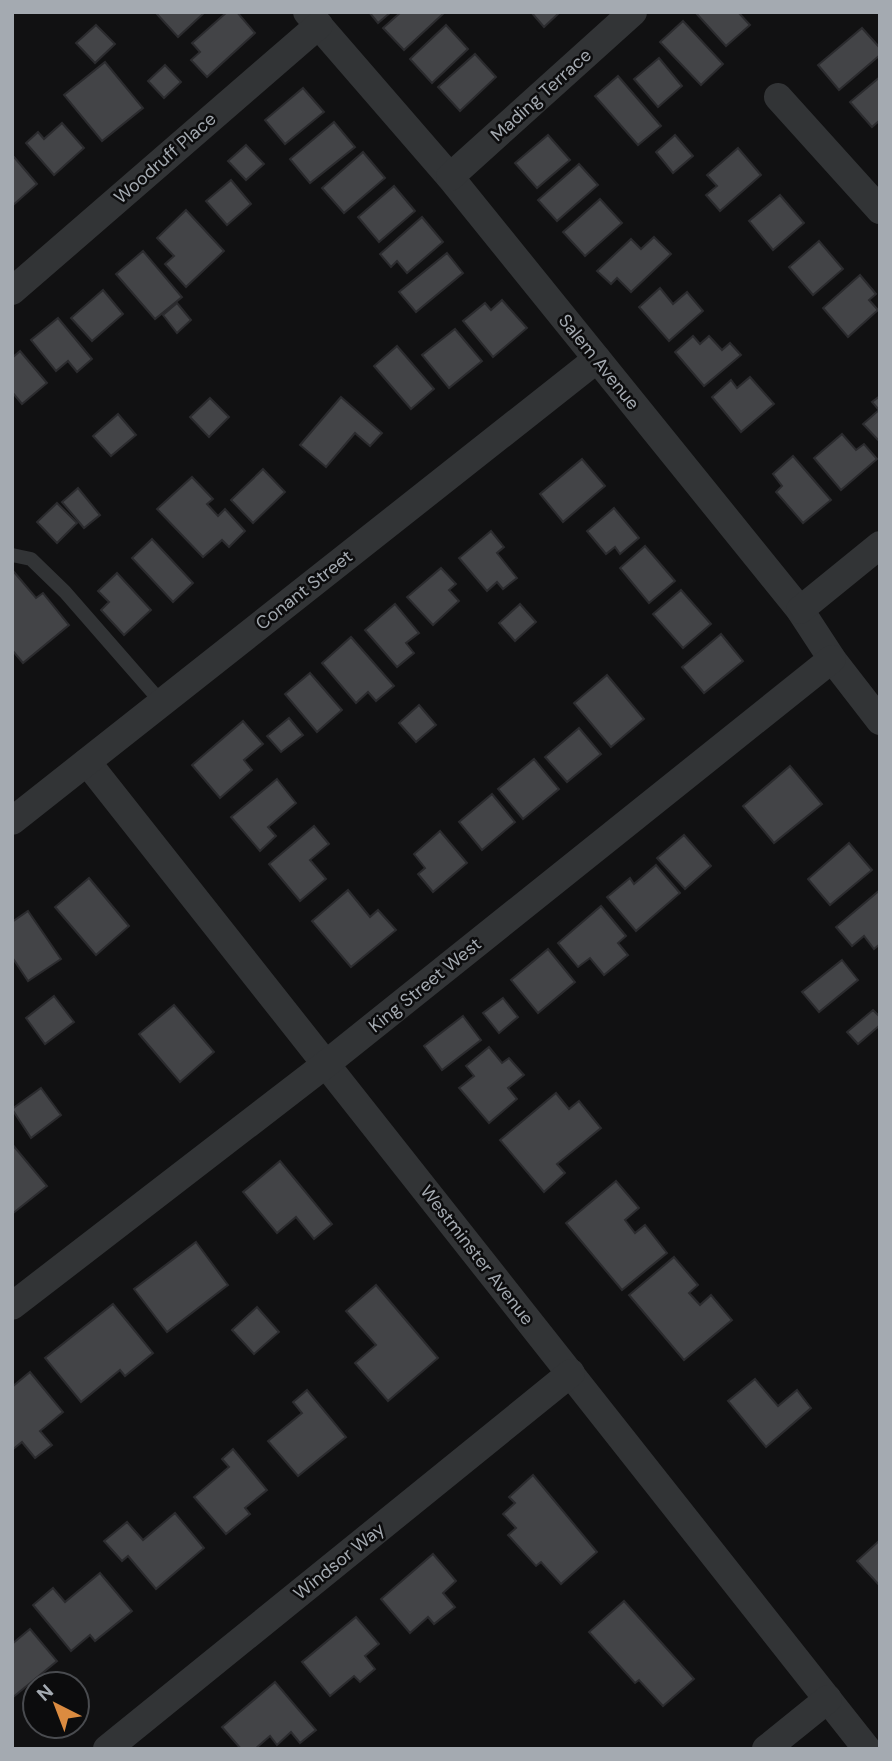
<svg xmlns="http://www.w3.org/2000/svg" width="892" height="1761" viewBox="0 0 892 1761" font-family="'DM Sans',sans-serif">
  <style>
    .building { fill: #434447; stroke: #2b2b2e; stroke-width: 2 }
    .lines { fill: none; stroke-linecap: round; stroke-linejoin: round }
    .service { stroke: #323436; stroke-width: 14 }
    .minor { stroke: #323436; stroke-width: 28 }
    .labels { text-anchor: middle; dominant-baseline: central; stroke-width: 5; stroke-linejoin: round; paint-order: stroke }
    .street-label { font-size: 18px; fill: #a4aab1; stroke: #0c0c0d }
  </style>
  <rect width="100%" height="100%" fill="#111112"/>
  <g class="building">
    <polygon points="157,12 205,12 178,37 156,13"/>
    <polygon points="227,12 237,12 255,33 207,77 191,60 200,52 192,43"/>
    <polygon points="369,12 391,12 378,23"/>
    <polygon points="401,12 445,12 404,50 383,28"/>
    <polygon points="531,12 560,12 544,27"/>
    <polygon points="695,12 738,12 750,25 726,46"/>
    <polygon points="683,21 723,64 701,85 660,42"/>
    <polygon points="96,25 115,44 95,63 76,43"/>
    <polygon points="446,25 468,49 432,83 410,59"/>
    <polygon points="862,28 880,48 880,55 839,90 818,65"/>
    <polygon points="475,54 496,77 460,111 438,87"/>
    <polygon points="659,58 682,86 658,107 634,79"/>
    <polygon points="105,62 143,108 102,141 64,95"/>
    <polygon points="165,65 181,82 164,98 148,81"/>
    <polygon points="618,76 661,126 638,145 595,96"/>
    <polygon points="880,77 880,120 872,127 850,102"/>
    <polygon points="303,88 324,112 285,144 265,120"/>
    <polygon points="334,122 355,147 310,183 290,159"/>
    <polygon points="62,123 84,148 54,175 26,143 38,132 44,139"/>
    <polygon points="548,135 570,160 537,188 515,163"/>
    <polygon points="675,135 693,156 673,173 656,152"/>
    <polygon points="246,145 264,164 246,180 228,161"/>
    <polygon points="738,148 761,175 720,211 706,195 717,186 707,175"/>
    <polygon points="363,152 385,178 344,213 322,188"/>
    <polygon points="14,157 37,184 12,206 12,158"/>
    <polygon points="579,164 598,185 557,221 538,200"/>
    <polygon points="231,180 251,204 227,225 206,201"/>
    <polygon points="394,186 415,211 379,242 358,217"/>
    <polygon points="780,195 804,223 773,250 749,221"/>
    <polygon points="600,199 622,223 585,256 563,232"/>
    <polygon points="186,210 224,251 186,287 165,264 174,256 157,238"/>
    <polygon points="422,217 443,242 407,273 397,261 391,267 380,254"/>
    <polygon points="654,237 671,254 631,292 617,278 611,284 597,271 631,239 641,249"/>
    <polygon points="819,241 843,269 813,295 789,267"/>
    <polygon points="143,251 182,297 155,319 116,274"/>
    <polygon points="447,253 463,273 416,312 399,292"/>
    <polygon points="860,275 876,294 869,300 878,310 848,337 823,308"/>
    <polygon points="660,288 673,304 687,292 703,311 669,341 639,307"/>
    <polygon points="103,290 123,314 92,341 71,318"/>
    <polygon points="502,300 527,328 493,357 463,321 485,303 491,310"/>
    <polygon points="177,303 191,320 177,333 163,315"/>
    <polygon points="58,318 92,359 77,372 68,361 56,371 31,340"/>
    <polygon points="455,329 482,361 449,388 422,355"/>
    <polygon points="693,336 700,344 709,336 722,350 730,343 741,355 704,386 675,352"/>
    <polygon points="397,346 434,389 411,409 374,366"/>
    <polygon points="20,351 47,383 22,404 12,392 12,358"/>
    <polygon points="750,377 774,404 741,432 712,397 731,380 737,388"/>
    <polygon points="880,396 880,442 863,424 879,410 872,402"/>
    <polygon points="341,397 382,433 370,446 355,433 326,467 300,445"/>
    <polygon points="210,398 229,417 209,437 190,417"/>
    <polygon points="118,414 136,435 111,456 93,436"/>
    <polygon points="842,434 856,450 864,444 877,459 841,490 814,458"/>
    <polygon points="793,456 831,500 803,523 776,492 782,486 773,474"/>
    <polygon points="582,459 605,486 563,522 540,494"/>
    <polygon points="263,469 285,492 253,523 231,500"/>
    <polygon points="192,477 213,499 207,504 218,516 225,509 245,531 229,547 222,540 203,557 157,509"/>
    <polygon points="78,488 100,515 84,528 62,502"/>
    <polygon points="57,503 77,523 57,543 37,522"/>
    <polygon points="614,508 639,538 620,554 615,547 606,554 587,531"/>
    <polygon points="491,531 504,547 497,553 517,578 503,589 497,582 487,591 459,558"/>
    <polygon points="152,539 193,583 173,602 132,558"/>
    <polygon points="645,546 675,581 649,603 620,568"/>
    <polygon points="441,568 456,584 449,590 459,601 433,625 407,597"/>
    <polygon points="14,572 36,598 43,593 69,625 23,663 12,650 12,574"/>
    <polygon points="117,573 151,610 124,635 101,610 109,602 98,591"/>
    <polygon points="681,590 711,624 683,648 653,614"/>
    <polygon points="395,604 419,633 406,643 414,653 397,667 365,630"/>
    <polygon points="520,604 536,622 515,641 499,623"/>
    <polygon points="721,634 743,661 704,693 682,667"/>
    <polygon points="351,637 394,686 376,701 368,692 356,703 322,663"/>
    <polygon points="310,673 342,710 317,732 285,694"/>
    <polygon points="607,675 644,719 611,747 574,703"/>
    <polygon points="419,705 436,725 416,742 399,723"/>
    <polygon points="289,718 303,735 281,752 267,736"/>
    <polygon points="243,721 263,744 244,760 252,770 220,798 192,765"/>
    <polygon points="579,728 601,754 567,782 545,757"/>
    <polygon points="534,759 559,789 523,819 498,789"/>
    <polygon points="790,766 822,804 774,843 743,806"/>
    <polygon points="277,779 296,803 268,827 276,836 260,851 231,817"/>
    <polygon points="492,794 515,822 482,850 459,822"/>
    <polygon points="314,826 329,844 310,860 326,879 300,901 269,864"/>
    <polygon points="440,831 467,863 433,892 418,874 425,868 414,854"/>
    <polygon points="684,835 711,866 685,889 657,858"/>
    <polygon points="849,843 872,870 830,905 808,879"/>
    <polygon points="656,865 680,893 636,931 607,897 630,878 634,884"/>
    <polygon points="89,878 129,926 96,955 55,907"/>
    <polygon points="348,890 370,917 378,910 396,930 351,967 312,921"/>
    <polygon points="880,890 880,944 874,949 864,936 852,946 836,927"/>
    <polygon points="601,906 626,936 618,943 628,955 604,975 590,958 578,967 558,943"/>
    <polygon points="28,911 61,959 28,981 12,957 12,922"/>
    <polygon points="548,949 575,982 538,1013 511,980"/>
    <polygon points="842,960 858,980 819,1012 802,992"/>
    <polygon points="54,996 74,1022 45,1044 26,1018"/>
    <polygon points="503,998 518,1017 499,1033 483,1013"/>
    <polygon points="174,1005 214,1052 180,1082 139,1034"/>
    <polygon points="873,1010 880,1017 880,1025 858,1044 847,1032"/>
    <polygon points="463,1016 481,1040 442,1070 424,1046"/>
    <polygon points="489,1047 502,1063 509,1058 524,1075 508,1088 517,1099 489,1123 459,1088 474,1076 466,1066"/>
    <polygon points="41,1088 61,1115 31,1138 12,1109"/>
    <polygon points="556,1093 569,1109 579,1101 601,1128 557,1164 565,1173 544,1192 500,1140"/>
    <polygon points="12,1144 47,1186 12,1214"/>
    <polygon points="280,1161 332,1224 314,1239 296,1217 277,1233 243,1192"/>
    <polygon points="616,1181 639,1208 625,1220 635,1233 645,1225 667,1253 622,1290 566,1223"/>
    <polygon points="196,1242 228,1285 167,1332 134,1289"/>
    <polygon points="674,1257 698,1285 689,1293 700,1305 711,1295 732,1320 684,1360 629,1295"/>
    <polygon points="376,1285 438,1358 388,1401 355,1363 376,1345 346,1311"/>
    <polygon points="113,1304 153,1353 125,1376 120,1370 81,1402 45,1358"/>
    <polygon points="257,1307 279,1332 254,1354 232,1330"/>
    <polygon points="30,1372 63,1412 40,1431 52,1445 35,1458 22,1442 12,1450 12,1387"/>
    <polygon points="755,1379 778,1406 797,1390 811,1408 766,1447 728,1401"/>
    <polygon points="307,1390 346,1437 298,1476 268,1441 302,1413 293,1402"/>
    <polygon points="233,1449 267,1490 245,1508 250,1514 226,1534 194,1497 229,1467 222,1459"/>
    <polygon points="533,1475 597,1552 561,1584 541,1562 536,1566 508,1535 516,1528 503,1514 515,1503 509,1497"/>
    <polygon points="175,1513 204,1548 156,1589 128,1556 122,1561 104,1541 127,1522 143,1540"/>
    <polygon points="880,1540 880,1586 857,1561"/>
    <polygon points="433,1554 456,1581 443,1593 455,1607 434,1624 428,1617 410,1633 381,1599"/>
    <polygon points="100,1573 132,1611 95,1641 90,1635 71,1651 33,1605 53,1588 65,1602"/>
    <polygon points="624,1601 694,1679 663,1706 639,1680 635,1683 589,1632"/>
    <polygon points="356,1617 379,1644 365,1656 375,1669 360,1682 354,1676 330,1696 302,1662"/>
    <polygon points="30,1629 57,1661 12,1698 12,1644"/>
    <polygon points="275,1682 316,1730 300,1743 291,1732 277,1745 270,1736 255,1749 241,1749 222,1727"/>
  </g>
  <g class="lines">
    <polyline class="service" points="12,555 31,559 65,592 162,703"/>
    <g class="minor">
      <polyline points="307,12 450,177 800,610 832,659 880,721"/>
      <polyline points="778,97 880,210"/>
      <polyline points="450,177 633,12"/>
      <polyline points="12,291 319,25"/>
      <polyline points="800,610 880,545"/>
      <polyline points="87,762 867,1749"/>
      <polyline points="12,821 597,359"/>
      <polyline points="12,1306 326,1064 832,659"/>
      <polyline points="107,1749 571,1373"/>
      <polyline points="766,1749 828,1699"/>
    </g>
  </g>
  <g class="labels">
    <g class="street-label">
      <text transform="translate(541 95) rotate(-42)">Mading Terrace</text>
      <text transform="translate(165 158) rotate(-41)">Woodruff Place</text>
      <text transform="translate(599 362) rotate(51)">Salem Avenue</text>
      <text transform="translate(304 590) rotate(-38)">Conant Street</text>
      <text transform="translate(425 985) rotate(-39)">King Street West</text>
      <text transform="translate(477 1255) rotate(52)">Westminster Avenue</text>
      <text transform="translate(339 1561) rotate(-39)">Windsor Way</text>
    </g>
  </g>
  <rect width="892" height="1761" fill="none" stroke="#a4aab1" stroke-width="28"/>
  <g transform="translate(56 1705) rotate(318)"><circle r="33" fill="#0c0c0d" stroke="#494b4f" stroke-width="2"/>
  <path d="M0-5L12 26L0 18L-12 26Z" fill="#db8b40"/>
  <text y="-10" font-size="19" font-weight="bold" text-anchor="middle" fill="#a4aab1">N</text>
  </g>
</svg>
